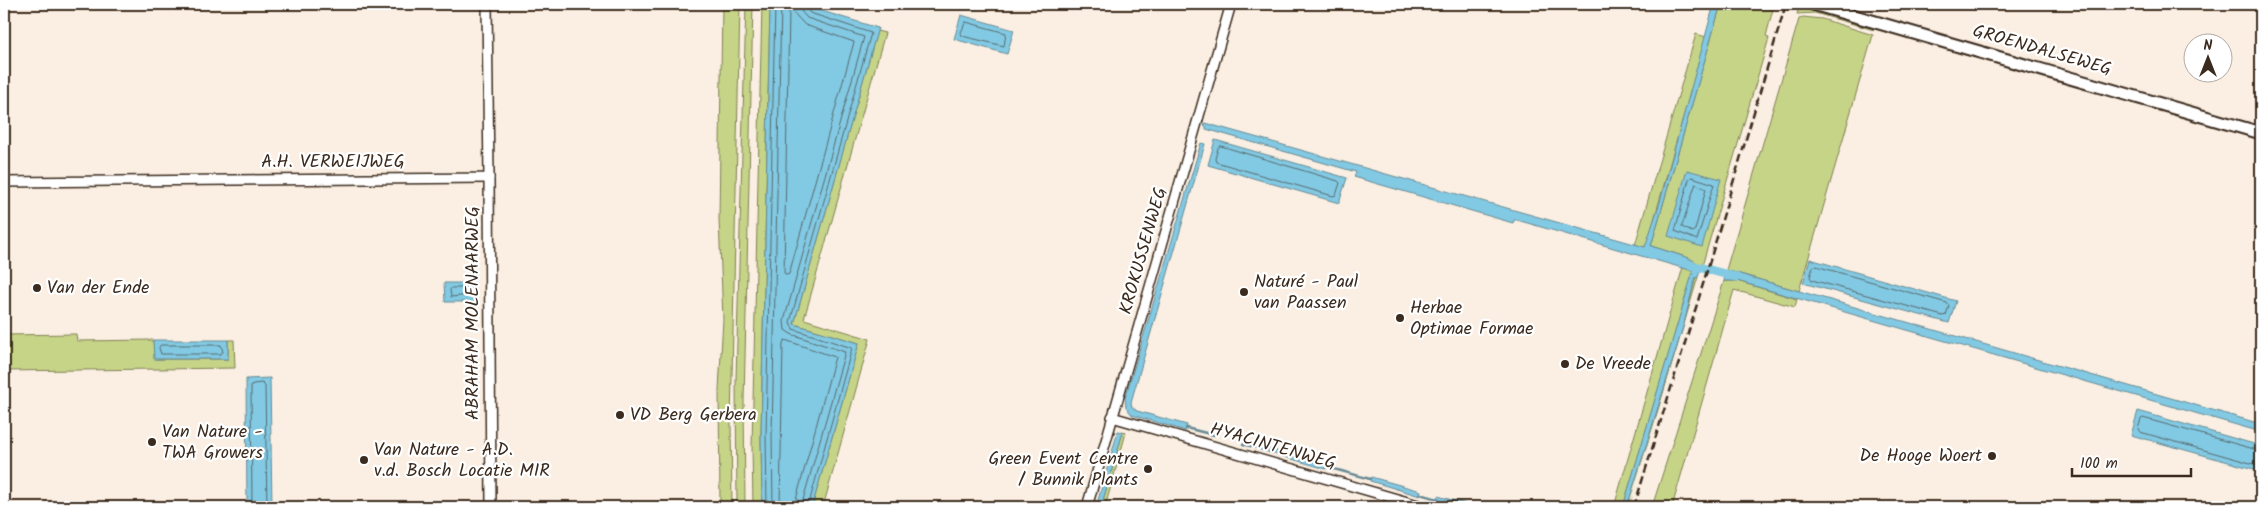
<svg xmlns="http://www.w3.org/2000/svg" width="2265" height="511" viewBox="0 0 2265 511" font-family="Kalam,sans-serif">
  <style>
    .green { fill: #c6d488; stroke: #807f53 }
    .water { fill: #82c9e3; stroke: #668994 }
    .pier { fill: #faefe2 }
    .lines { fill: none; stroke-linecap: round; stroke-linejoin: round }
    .shore { stroke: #576a6d; stroke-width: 1 }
    .stream { stroke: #668994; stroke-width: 2.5 }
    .canal { stroke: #82c9e3; stroke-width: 9 }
    .minor-casing { stroke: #3b2a1e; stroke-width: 12 }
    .tertiary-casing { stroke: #3b2a1e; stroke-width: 15 }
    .minor { stroke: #fff; stroke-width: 9 }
    .tertiary { stroke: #fff; stroke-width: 11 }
    .rail { stroke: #3b2a1e; stroke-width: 2.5; stroke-dasharray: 8 4; stroke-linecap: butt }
    .poi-dot { fill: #3b2a1e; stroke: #fff; stroke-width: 2 }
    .labels { text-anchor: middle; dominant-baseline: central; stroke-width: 4.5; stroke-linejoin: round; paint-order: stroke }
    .street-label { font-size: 18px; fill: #3b2a1e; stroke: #fff }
    .poi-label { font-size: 18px; fill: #3b2a1e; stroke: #fff; text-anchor: start }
  </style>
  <rect width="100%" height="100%" fill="#faefe2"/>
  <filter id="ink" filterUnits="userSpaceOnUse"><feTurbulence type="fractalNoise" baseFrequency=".02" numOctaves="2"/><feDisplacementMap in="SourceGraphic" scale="10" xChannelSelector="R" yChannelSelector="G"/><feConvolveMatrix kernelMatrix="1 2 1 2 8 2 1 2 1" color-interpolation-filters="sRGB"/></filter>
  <g filter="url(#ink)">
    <g class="green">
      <polygon points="722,4 740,4 731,423 732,507 720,507 719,389 723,319 719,219"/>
      <polygon points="746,4 753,4 744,401 745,507 737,507 736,380"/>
      <polygon points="762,4 770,4 761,434 762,507 753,507 752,446"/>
      <polygon points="1721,4 1766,4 1773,9 1766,36 1769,38 1702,266 1689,258 1651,246"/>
      <polygon points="1800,5 1875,27 1874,30 1815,13 1797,14"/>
      <polygon points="1803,17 1822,19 1873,35 1799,291 1726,270 1799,19"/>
      <polygon points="877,31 885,33 804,319 870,339 823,507 812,507 859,343 794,324"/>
      <polygon points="1696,34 1706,37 1648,241 1645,247 1635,245"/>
      <polygon points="1683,267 1693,272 1692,276 1623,507 1614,507"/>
      <polygon points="1696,276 1698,277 1629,507 1627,507 1684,324"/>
      <polygon points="1724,281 1737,281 1797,299 1795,307 1734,290 1672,507 1652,507"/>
      <polygon points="76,334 77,341 153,340 155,359 228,359 228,340 234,340 235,368 4,371 4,335"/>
      <polygon points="1123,432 1126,433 1105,507 1101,507"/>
    </g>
    <g class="water">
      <polygon points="770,4 813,4 812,8 878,28 794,324 859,343 812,507 762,507 761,434"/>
      <polygon points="1714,4 1721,4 1651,246 1689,258 1702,266 1698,277 1695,278 1684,324 1627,507 1623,507 1693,271 1517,220 1514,220 1513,223 1354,177 1356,172 1206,129 1206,126 1204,126 1205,123 1645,247 1660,202"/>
      <polygon points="961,15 1014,30 1007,54 954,39"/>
      <polygon points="1215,140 1347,178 1339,203 1208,165"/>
      <polygon points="1201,143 1205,144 1131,402 1132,407 1137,411 1187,425 1186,431 1132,415 1126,407 1125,398"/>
      <polygon points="1687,170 1721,179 1702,247 1668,236"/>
      <polygon points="1810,259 1956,301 1949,323 1803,283"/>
      <polygon points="1726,270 2261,424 2261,432 1737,281 1724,281"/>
      <polygon points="444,283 474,283 475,302 445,302"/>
      <polygon points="153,340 228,340 228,359 154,359"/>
      <polygon points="270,378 272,507 247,507 246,379"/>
      <polygon points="2138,411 2261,446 2261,471 2131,435"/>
      <polygon points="1118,431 1123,432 1101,507 1096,507"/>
      <polygon points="1255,445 1328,465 1326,469 1254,448"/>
      <polygon points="1371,477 1421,491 1420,496 1370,481"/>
      <polygon points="1438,496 1477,507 1459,507 1437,501"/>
    </g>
    <polygon class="pier" points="1690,306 1634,494 1628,507 1668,380"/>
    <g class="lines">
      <g class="shore">
        <polyline points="801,4 801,11 807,18 864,37 784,321 785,330 791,334 845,352 801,507"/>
        <polyline points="808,4 807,9 810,13 871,33 790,322 793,329 852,348 808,507"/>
        <polygon points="791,10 805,25 854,42 789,274 787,275 784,273 789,13"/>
        <polygon points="966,22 1006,33 1004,46 962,36 961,33"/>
        <polygon points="1221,146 1338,181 1340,183 1336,195 1333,196 1216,162 1215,159 1218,148"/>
        <polygon points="1692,177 1714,184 1697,240 1675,231 1689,179"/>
        <polygon points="1696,184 1706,189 1695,230 1692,232 1682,227"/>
        <polygon points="1816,266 1947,303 1949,306 1946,315 1943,316 1812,280 1810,277 1813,267"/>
        <polygon points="452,288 468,288 470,295 451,297 450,290"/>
        <polygon points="161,345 221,345 223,352 220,354 161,354 159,348"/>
        <polyline points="2261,451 2143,418 2141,419 2138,429 2140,432 2261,466"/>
        <polyline points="252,507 251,386 253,384 262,383 265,386 267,507"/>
        <polyline points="767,507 766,434 775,4"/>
        <polyline points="773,507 772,434 781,4"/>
        <polyline points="780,507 783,343 785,340 835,357 794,507"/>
      </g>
      <g class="stream">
        <polyline points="1186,428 1214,435"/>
        <polyline points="1243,444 1254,447"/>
        <polyline points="1327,467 1370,479"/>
        <polyline points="1420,494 1438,499"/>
      </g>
      <polyline class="canal" points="1691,265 1736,277"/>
      <defs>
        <g id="minor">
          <polyline points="489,178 491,507"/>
          <polyline points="4,182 489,178 487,4"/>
          <polyline points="1112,417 1425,507"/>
          <polyline points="1087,507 1231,4"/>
        </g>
        <polyline id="tertiary" points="1813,4 2261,133"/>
      </defs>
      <use href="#minor" class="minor-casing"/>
      <use href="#tertiary" class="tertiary-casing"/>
      <use href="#minor" class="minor"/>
      <use href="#tertiary" class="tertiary"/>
      <polyline class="rail" points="1634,507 1698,301 1786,4"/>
    </g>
  </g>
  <g class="poi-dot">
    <circle cx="37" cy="288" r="5"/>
    <circle cx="1244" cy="292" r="5"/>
    <circle cx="1400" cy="318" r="5"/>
    <circle cx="1565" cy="364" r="5"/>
    <circle cx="620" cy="415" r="5"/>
    <circle cx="152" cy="442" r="5"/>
    <circle cx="1992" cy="456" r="5"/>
    <circle cx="364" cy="460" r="5"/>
    <circle cx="1148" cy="469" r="5"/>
  </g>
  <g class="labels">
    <g class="street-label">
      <text transform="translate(2042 51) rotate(16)">GROENDALSEWEG</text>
      <text x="333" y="162">A.H. VERWEIJWEG</text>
      <text transform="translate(1144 251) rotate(-74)">KROKUSSENWEG</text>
      <text transform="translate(473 313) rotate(-90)">ABRAHAM MOLENAARWEG</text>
      <text transform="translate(1273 447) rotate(16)">HYACINTENWEG</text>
    </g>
    <g class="poi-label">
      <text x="1254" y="282">Naturé - Paul<tspan x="1254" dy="21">van Paassen</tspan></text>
      <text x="47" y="288">Van der Ende</text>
      <text x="1410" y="308">Herbae<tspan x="1410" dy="21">Optimae Formae</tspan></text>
      <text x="1575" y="364">De Vreede</text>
      <text x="630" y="415">VD Berg Gerbera</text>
      <text x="162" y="432">Van Nature -<tspan x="162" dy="21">TWA Growers</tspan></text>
      <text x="374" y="450">Van Nature - A.D.<tspan x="374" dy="21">v.d. Bosch Locatie MIR</tspan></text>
      <text x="1982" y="456" text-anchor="end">De Hooge Woert</text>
      <text x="1138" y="459" text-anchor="end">Green Event Centre<tspan x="1138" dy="21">/ Bunnik Plants</tspan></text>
    </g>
  </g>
  <rect width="2265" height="511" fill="none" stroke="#fff" stroke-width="20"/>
  <rect x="10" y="10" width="2245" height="491" fill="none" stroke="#3b2a1e" stroke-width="2" filter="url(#ink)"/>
  <g transform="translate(2208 58)"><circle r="24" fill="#ffffff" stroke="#b1aaa5"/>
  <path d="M0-4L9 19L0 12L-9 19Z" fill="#3b2a1e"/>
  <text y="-8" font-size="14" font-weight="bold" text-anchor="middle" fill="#3b2a1e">N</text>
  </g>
  <path d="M2072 468v8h119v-8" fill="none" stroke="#3b2a1e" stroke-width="2.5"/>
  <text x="2080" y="468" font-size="15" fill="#3b2a1e" stroke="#ffffff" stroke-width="4" paint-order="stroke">100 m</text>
</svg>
